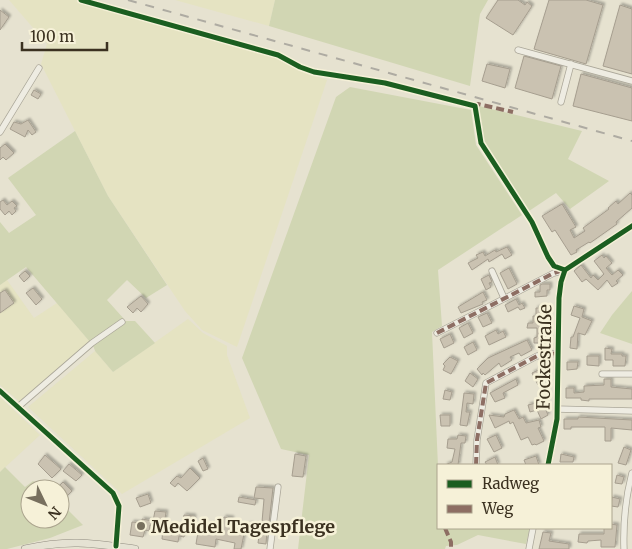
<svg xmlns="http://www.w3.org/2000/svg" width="632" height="549" viewBox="0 0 632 549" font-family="Merriweather,serif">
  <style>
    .farmland { fill: #e5e3c2 }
    .green { fill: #d1d6b3 }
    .building { fill: #cac2b1; stroke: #a69e8f; filter: url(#shadow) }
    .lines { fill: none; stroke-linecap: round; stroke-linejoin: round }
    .minor-casing { stroke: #aba799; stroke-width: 7 }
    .major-casing { stroke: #918c80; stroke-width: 8 }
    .minor { stroke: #eeece2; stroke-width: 5.5 }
    .major { stroke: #e5e2d3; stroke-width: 7 }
    .rail { stroke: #aeaba2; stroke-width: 2; stroke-dasharray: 9 9; stroke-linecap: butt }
    .quiet { stroke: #8d6e63; stroke-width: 4; stroke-dasharray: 8 4; stroke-linecap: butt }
    .cycleway-casing { stroke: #f6f1d8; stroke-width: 8 }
    .cycleway { stroke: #1b5e20; stroke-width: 5 }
    .poi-dot { fill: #776f5e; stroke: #f6f1d8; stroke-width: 2 }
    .labels { text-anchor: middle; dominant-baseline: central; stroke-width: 5; stroke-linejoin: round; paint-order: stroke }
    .street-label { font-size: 18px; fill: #3b3120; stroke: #f6f1d8 }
    .poi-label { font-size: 18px; font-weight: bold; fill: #3b3120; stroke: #f6f1d8; text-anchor: start }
  </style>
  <defs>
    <filter id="shadow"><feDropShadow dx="2" dy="-2" stdDeviation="1" flood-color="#0004"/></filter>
  </defs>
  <rect width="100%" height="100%" fill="#e6e2d0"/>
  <g class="farmland">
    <polygon points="9,0 76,0 277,58 302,71 327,80 237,347 202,330 185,311 108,196 41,64 47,44"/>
    <polygon points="175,0 275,0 269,26"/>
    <polygon points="7,280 34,318 57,303 90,342 20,402 0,385 0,285"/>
    <polygon points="188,319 203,333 227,346 227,355 250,418 122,494 28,407 95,351 113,372"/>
    <polygon points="0,397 40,435 0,472"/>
  </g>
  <g class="green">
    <polygon points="275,0 488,0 480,14 470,86 269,26"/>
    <polygon points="350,87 471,110 476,145 522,215 438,270 442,326 432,332 438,466 438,528 530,528 526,544 478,535 457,545 446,546 445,549 298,549 309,455 281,449 242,358 336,97"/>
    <polygon points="479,106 582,131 568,159 609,181 570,209 556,193 529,211 483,140 476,115"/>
    <polygon points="75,131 108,196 167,285 146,298 127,280 107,300 124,319 90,342 26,267 0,285 0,222 9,233 36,215 8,178"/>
    <polygon points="632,291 632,344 600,333 612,315"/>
    <polygon points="126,321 135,321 155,343 113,372 95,351 93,345"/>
    <polygon points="5,467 25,487 33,481 45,489 30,489 30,519 60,519 60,502 83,525 50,538 7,549 0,549 0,472"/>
  </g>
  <g class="building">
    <polygon points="498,0 518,0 525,5 527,2 532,6 513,35 486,18"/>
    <polygon points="549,0 586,0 603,5 586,64 534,49"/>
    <polygon points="620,5 632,9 632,74 603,66"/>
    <polygon points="0,10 9,17 0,30"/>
    <polygon points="524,56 561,66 552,99 515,88"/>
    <polygon points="487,64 510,69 505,88 482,81"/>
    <polygon points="581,74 632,88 632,121 573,106"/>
    <polygon points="34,90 41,94 38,99 31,95"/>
    <polygon points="28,120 36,132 32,135 28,130 25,137 10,129 14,122 21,124"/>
    <polygon points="5,144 14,153 6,160 3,157 0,160 0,148"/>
    <polygon points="630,193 632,195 632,208 616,222 617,224 590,243 589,242 576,250 577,252 571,255 555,230 552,232 542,216 562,204 576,227 570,230 574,238 585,231 583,228 609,209 608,208 616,201 618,204"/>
    <polygon points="3,200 7,205 12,201 17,206 14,208 16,211 12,215 9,211 5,215 0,209 0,202"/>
    <polygon points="507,247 512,255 505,259 502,254 489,262 488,259 472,270 468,263 478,258 476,255 483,252 485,256 495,250 496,252"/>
    <polygon points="602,255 604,258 606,256 612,263 606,268 612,275 618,270 623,275 616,281 618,283 612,287 607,280 598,290 586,279 582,282 574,271 581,265 591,278 593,275 598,280 604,274 594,261"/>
    <polygon points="509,268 517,284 508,289 500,273"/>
    <polygon points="25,271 30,276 24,282 19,276"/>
    <polygon points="489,275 492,282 489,283 491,287 486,290 481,279"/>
    <polygon points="542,284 550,284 550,290 547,290 547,296 535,297 535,292 540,292 540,285"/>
    <polygon points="33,288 42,299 36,305 26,293"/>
    <polygon points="5,290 14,303 0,313 0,293"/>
    <polygon points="483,292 487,300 482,302 483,304 461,313 458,307"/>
    <polygon points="141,296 148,304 141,312 137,308 133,313 127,307"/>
    <polygon points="516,299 519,305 522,303 525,308 520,310 518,307 508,312 505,305"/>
    <polygon points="574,306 584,309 582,317 592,321 585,335 578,333 577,349 570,348 571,337 573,337 580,318 571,315"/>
    <polygon points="536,308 546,308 547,343 534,343 534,338 537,337 537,328 527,328 528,323 533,323 533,316 536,316"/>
    <polygon points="487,313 492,323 483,327 478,317"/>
    <polygon points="468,323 473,333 464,338 459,328"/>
    <polygon points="496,330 498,334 503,331 506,337 489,345 485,336"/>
    <polygon points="450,334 454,343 444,348 440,339"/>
    <polygon points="527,340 532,350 521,356 519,353 510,357 512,360 501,367 499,363 485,375 483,373 482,375 477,369 488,358"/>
    <polygon points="473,342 477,350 468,355 464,347"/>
    <polygon points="605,348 612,349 611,354 622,354 622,356 626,356 625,366 613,366 613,360 605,360"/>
    <polygon points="587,356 599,356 599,366 587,365"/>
    <polygon points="450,357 458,361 451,374 443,370 445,366 443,364"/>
    <polygon points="567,362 578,362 577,369 567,370"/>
    <polygon points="545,367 548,375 542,378 544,383 538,385 532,373"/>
    <polygon points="470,373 478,379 473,387 465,381"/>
    <polygon points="516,379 518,385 503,393 505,398 495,402 490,393"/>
    <polygon points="604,379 611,379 611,387 632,389 632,399 589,399 589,401 581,400 581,398 566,398 566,388 574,388 574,393 584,392 584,386 604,385"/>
    <polygon points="445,390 452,392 450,400 443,399"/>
    <polygon points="464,393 474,394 473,404 467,403 466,412 470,412 467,426 460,425"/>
    <polygon points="540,402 540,404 546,402 547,408 545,408 548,415 541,419 537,410 530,412 528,405"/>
    <polygon points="514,410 519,419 523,417 526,423 539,420 541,427 538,428 544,441 536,445 535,444 532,445 528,437 521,440 513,422 510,424 509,421 495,428 489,415 504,417 505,414"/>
    <polygon points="440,415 450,415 450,426 441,426"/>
    <polygon points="578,417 632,420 632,430 611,428 611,441 605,441 605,427 571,427 571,429 564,429 564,419 578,419"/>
    <polygon points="458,435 466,436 465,443 461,443 458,465 445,465 452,462 455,449 447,448 448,439 457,439"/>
    <polygon points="496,435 502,448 494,452 487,439"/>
    <polygon points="624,447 631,450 626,465 618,463"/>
    <polygon points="295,454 306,456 303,477 292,476"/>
    <polygon points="561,454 574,457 573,462 560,462"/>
    <polygon points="45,455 61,469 52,478 38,464"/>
    <polygon points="536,456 539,465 526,465 524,460"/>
    <polygon points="495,457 498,465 487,465 485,462"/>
    <polygon points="203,458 208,469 203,471 198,461"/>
    <polygon points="69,464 82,475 76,481 63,471"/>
    <polygon points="190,468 200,478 187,491 178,483 175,487 170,483 177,476 181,478"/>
    <polygon points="617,475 624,477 622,484 615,483"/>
    <polygon points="63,482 72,491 65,498 60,493 60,489 56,489"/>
    <polygon points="256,487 273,488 269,523 262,522 264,499 254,498"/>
    <polygon points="148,494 151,503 140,507 136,498"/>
    <polygon points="239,497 256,500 255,505 238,502"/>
    <polygon points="612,497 620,499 618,507 611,506"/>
    <polygon points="155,511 166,512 164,526 174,528 178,526 182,526 184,515 194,516 193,528 186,528 184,537 179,536 178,542 162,539 163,528 150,525 149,531 145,530 143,537 130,535 132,522 142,523 142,519 153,521"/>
    <polygon points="224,517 232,518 230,531 240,532 241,528 248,529 249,524 263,526 262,531 267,531 266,544 258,543 259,536 244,534 241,549 234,549 235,543 216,539 215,547 196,544 199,526 209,528 210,524 223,524"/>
    <polygon points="611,524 617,525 615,547 601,547 601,540 588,541 587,543 578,542 579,534 604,534 604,528 611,528"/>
    <polygon points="543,532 551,533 549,541 569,544 569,549 539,549"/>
  </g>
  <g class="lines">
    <defs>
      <g id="minor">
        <polyline points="518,50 632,81"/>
        <polyline points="561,102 571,64"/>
        <polyline points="0,132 39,68"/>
        <polyline points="532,222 548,257 554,266 565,270"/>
        <polyline points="492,271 504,298"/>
        <polyline points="437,333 554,273 565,270"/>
        <polyline points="602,374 632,374"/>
        <polyline points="0,391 113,493 119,506 116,546"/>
        <polyline points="18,407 92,343 122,322"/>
        <polyline points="557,409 632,411"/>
        <polyline points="476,465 477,440 486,383 537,356 558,353"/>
        <polyline points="548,465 557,419 559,298 561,282 565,270 632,226"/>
        <polyline points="270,549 278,487"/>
        <polyline points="529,549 533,528"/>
        <path d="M624,549C623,521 625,500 632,473"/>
      </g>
      <path id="major" d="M25,549C68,539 92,543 135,549"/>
    </defs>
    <use href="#minor" class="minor-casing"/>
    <use href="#major" class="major-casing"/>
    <use href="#minor" class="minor"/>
    <use href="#major" class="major"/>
    <polyline class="rail" points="128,0 632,141"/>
    <g class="quiet">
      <polyline points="473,106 478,104 513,112"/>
      <polyline points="437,333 554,273 564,270"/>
      <polyline points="476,465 477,440 486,383 537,356 558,353"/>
      <polyline points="445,528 451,542 451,549"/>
    </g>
    <defs>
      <g id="cycleway">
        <polyline points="81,0 278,55 300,67 314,72 385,83 475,106 481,143 532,222 548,257 554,266 565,270"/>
        <polyline points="0,391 113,493 119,506 116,546"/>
        <polyline points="548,465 557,419 559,298 561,282 565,270 632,226"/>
      </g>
    </defs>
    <use href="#cycleway" class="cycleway-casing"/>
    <use href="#cycleway" class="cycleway"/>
  </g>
  <circle class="poi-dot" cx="141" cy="526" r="5"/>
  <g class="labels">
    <g class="street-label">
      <text transform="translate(544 357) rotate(-89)">Fockestraße</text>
    </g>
    <g class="poi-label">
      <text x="151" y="526">Medidel Tagespflege</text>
    </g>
  </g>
  <rect x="437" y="464" width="175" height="65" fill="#f6f1d8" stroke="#aba48e"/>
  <rect x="447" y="480" width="25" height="8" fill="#1b5e20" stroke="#aba48e"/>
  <text x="482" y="489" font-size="15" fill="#3b3120">Radweg</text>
  <rect x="447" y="505" width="25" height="8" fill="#8d6e63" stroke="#aba48e"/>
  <text x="482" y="514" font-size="15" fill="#3b3120">Weg</text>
  <g transform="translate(45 504) rotate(133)"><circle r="24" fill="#f6f1d8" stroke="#aba48e"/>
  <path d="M0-4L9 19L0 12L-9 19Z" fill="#776f5e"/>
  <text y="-8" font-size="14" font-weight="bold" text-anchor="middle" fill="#3b3120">N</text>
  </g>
  <path d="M22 42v8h85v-8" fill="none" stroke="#3b3120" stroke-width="2.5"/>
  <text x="30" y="42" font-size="15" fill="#3b3120" stroke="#f6f1d8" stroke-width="4" paint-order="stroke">100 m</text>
</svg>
